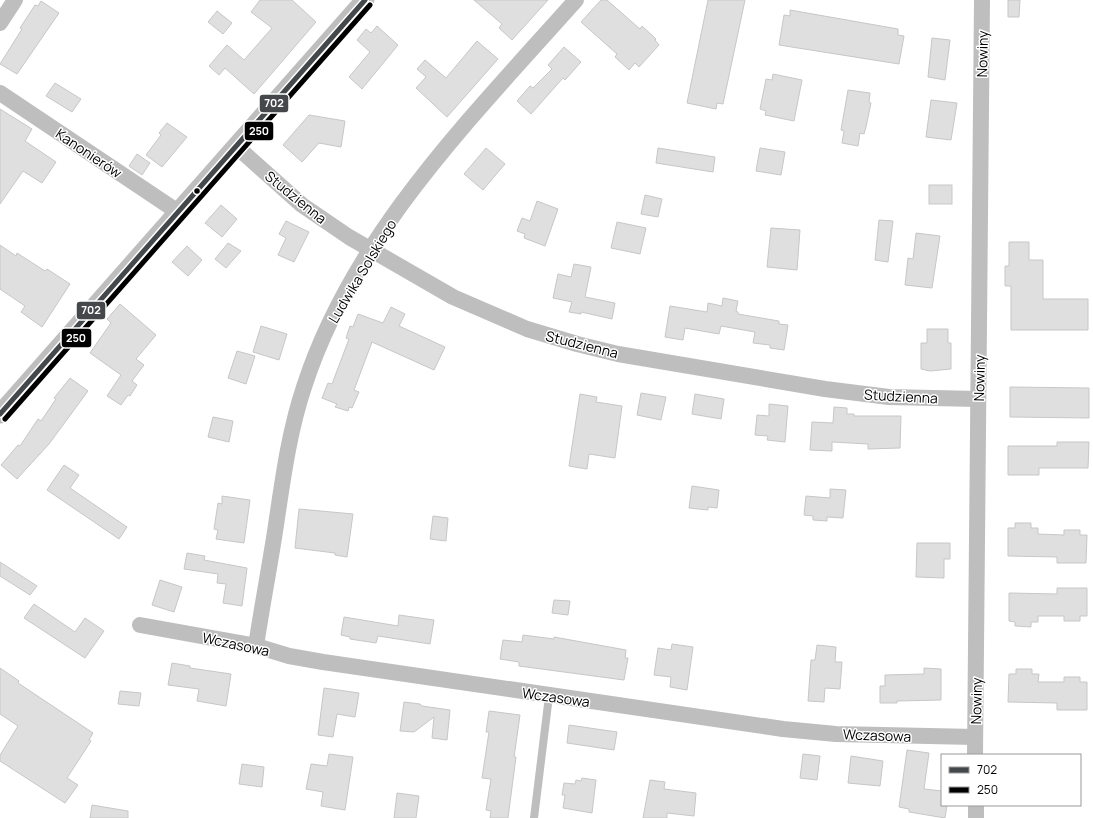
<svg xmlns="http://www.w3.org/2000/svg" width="1093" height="818" viewBox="0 0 1093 818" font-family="Manrope,sans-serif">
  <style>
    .building { fill: #dfdfdf; stroke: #c7c7c7 }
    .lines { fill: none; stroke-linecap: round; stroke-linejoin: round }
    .service { stroke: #bebebe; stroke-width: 8 }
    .minor { stroke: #bebebe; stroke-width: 16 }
    .tertiary { stroke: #bebebe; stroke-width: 19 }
    .bus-1-casing { stroke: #fff; stroke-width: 8 }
    .bus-2-casing { stroke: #fff; stroke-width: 8 }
    .bus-1 { stroke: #45484a; stroke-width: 5 }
    .bus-2 { stroke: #000; stroke-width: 5 }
    .bus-dot { fill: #000; stroke: #fff; stroke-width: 1.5 }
    .labels { text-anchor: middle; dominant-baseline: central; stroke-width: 3; stroke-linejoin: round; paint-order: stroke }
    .street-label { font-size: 14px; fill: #000; stroke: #fff }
    .line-badge { stroke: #fff; stroke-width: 1.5 }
    .badge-label { font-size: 11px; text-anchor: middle; font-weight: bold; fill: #fff }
  </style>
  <rect width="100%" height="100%" fill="#fff"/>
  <g class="building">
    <polygon points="260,0 292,0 316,22 254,94 225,68 219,75 209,66 227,45 244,60 272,28 251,12"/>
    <polygon points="474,0 548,0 512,40 499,28 502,24"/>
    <polygon points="601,0 607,0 640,29 642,26 656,39 655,40 659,45 639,67 635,63 629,70 615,57 617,54 581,22"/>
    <polygon points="708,0 745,0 723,104 717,103 716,109 687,103"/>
    <polygon points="1008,0 1020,0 1019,17 1008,17"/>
    <polygon points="41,1 59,13 17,74 0,64 22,29 20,28 35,5 38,6"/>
    <polygon points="790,10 898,29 898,35 904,36 899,64 779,45 784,15 790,16"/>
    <polygon points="217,11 232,23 223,34 208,22"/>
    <polygon points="377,26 398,45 362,89 349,77 370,52 357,40 366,29 371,33"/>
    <polygon points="932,38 950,40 945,80 928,77"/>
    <polygon points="477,41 498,59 447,117 416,88 426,77 417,69 425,60 446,78"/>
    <polygon points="564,47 581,62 565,80 563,78 531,114 517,101 530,86 533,88 552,69 548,65"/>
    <polygon points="773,74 802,80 794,121 765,115 766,111 760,109 766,79 772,80"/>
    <polygon points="55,83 81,99 72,112 46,96"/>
    <polygon points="848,90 870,93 869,102 871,103 866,127 864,134 860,133 858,146 842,143 844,131 841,130"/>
    <polygon points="931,100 957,103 951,140 926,137"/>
    <polygon points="0,109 32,129 25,141 56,162 42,183 23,171 0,204"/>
    <polygon points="309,115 345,121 341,147 319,143 302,162 283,145"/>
    <polygon points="167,123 187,137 162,167 146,155 161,135 159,133"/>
    <polygon points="486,148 505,164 483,190 464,174"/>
    <polygon points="658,148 715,157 713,172 656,163"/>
    <polygon points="760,148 785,152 781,175 756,171"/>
    <polygon points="137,154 150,163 142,175 129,166"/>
    <rect x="929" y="185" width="23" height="19"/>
    <polygon points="645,195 662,199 658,217 641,214"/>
    <polygon points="537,201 558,209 545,246 524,238 525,234 517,231 522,218 530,221"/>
    <polygon points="221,205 237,219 222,237 205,223"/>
    <polygon points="879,220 893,221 888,262 875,260"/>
    <polygon points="286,221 309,232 294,262 278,255 286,238 279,234"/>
    <polygon points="617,222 646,228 640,254 611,248"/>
    <polygon points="771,228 800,230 797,270 767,267"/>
    <polygon points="916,233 940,236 932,288 905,285 908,258 913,259"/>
    <polygon points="1009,242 1029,242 1029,260 1043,260 1043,299 1088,299 1088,330 1011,330 1011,286 1005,286 1005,266 1009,266"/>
    <polygon points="228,243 241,251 226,268 215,259"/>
    <polygon points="0,245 16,256 17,253 45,271 47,269 70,284 42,327 21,312 25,306 0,289"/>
    <polygon points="187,246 202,260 188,276 172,262"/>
    <polygon points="574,264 591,267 585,297 615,303 612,319 581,312 581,314 569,312 572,302 553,298 558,274 571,277"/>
    <polygon points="723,298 738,301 736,311 738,312 738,314 779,321 779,324 788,325 784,350 770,348 770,345 753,343 755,332 721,326 719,334 685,328 683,340 665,337 670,306 707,312 708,303 722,306"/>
    <polygon points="120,304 156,335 136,359 144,365 132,381 137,385 130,396 128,395 121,405 107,396 121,375 90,353 111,323 107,319"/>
    <polygon points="391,307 405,314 399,326 445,347 434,370 372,342 354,390 359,392 352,408 349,407 348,411 335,407 337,404 322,398 328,383 332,384 349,339 346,338 350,326 353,327 358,314 383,323"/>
    <polygon points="261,326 287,334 279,360 253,352"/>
    <polygon points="927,329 948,329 948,343 951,343 951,369 930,371 921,369 921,343 927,343"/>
    <polygon points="237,351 255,356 246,384 228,378"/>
    <polygon points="70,378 88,391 49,444 17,479 1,465 18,445 20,446 38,419 41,421 56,399 54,398"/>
    <polygon points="1010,387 1089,388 1089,418 1010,417"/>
    <polygon points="641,393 666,397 661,420 637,415"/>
    <polygon points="580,394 597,397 596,402 622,406 615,458 589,454 587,469 569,466"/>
    <polygon points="695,394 724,399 721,419 692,414"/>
    <polygon points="769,404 788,406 785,442 767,440 768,436 755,435 757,415 769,416"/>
    <polygon points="834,407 847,408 847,414 854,414 854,416 901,416 900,448 868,449 868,444 832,442 832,451 810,450 812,422 833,423"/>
    <polygon points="213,417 233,421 229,442 208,437"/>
    <polygon points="1057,442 1089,442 1088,468 1039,468 1039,475 1008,475 1008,446 1057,446"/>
    <polygon points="64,465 79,475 70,488 127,527 119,539 47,490"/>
    <polygon points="692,486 719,490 717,508 708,507 708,510 689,508"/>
    <polygon points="830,489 846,490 843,518 827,517 827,521 813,520 813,516 804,515 806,496 830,498"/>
    <polygon points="222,496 250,500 244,543 216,539 218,530 214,529 218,503 222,504"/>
    <polygon points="299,509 353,514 347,557 335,555 335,553 295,548"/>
    <polygon points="433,516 448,518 446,541 430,539"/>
    <polygon points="1015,523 1031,523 1031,528 1038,528 1038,534 1064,535 1064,530 1080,530 1080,535 1087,535 1086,563 1057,563 1057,557 1008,556 1008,528 1015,528"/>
    <polygon points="917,543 950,543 950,559 944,559 944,578 916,577"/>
    <polygon points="187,553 205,556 204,560 247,568 242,606 223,603 226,584 217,583 218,574 184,569"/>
    <polygon points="0,562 37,586 30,595 0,576"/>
    <polygon points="160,580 182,587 174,612 152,605"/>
    <polygon points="1057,588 1087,588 1087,616 1080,616 1080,621 1064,621 1064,616 1038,616 1038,622 1031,622 1031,627 1015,626 1015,622 1009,621 1009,593 1057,594"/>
    <polygon points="554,600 570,601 568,615 552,613"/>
    <polygon points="34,604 75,632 85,618 104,631 85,658 24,618"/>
    <polygon points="399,615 434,620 430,644 378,636 376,643 350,639 350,637 341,635 344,617 398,626"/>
    <polygon points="523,635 554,639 554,637 626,650 625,658 628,658 624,680 519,666 519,662 500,659 503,640 522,642"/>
    <polygon points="672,644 693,647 687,690 670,687 671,677 654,675 658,648 671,650"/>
    <polygon points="817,645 836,647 835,662 842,662 840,689 825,688 824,702 808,701 811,660 815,660"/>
    <polygon points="172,663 190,666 190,668 231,674 226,706 197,701 199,689 168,685"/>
    <polygon points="0,668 19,681 18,683 93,733 89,740 91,741 67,778 78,785 65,803 0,761 0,755 18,726 0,714"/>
    <polygon points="924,668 941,669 941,700 897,701 897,703 880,703 880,686 885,686 885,675 924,674"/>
    <polygon points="1016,669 1032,669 1032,674 1039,674 1038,682 1064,682 1064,677 1080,677 1080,682 1087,682 1087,710 1057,710 1057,703 1008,702 1009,674 1016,674"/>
    <polygon points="324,688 359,693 355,717 337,714 333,737 318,735"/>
    <polygon points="120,691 141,693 139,706 118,704"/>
    <polygon points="404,702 420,704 422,706 450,710 447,740 432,738 434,717 414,732 400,731"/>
    <polygon points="489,711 520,715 514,757 516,757 508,818 490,818 491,811 486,810 491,779 482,778 489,732 486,732"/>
    <polygon points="569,725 617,732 614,750 567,743"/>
    <polygon points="907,750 929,753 924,789 942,791 942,805 947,805 945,818 909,812 909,809 899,807"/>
    <polygon points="329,754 353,757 345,810 321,806 323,792 306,789 311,764 327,766"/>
    <polygon points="803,754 820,756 817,780 800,778"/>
    <polygon points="851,756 883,761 880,786 848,783"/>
    <polygon points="242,764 264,767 262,787 239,784"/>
    <polygon points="582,778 596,780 592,813 563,808 565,795 562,795 564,783 575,784 576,780 581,781"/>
    <polygon points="650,780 665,782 664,789 696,793 694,816 667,813 667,818 643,818"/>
    <polygon points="397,793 419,796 416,818 394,818"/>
    <polygon points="92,805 128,811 128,818 90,818"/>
  </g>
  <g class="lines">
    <polyline class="service" points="534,818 549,696"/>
    <g class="minor">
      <polyline points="0,23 15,0"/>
      <polyline points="0,93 178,212"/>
      <polyline points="237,147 302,205 349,237 453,297 527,329 577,344 618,354 825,389 889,397 978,399"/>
      <polyline points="140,625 256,646 289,656 323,662 783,729 836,734 975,737"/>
      <path d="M256,646C262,606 270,565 276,525C283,478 289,432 304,387C353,235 472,117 576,0"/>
      <polyline points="975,755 982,0"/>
      <polyline points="976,805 976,818"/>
    </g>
    <polyline class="tertiary" points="0,414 365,0"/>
    <defs>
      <polyline id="bus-1" points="0,414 365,0"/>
      <polyline id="bus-2" points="5,419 370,5"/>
    </defs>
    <use href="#bus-1" class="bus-1-casing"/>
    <use href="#bus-2" class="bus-2-casing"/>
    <use href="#bus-1" class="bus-1"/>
    <use href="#bus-2" class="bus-2"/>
  </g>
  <circle class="bus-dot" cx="197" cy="191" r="3.5"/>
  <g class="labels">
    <g class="street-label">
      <text transform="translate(982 54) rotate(-89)">Nowiny</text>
      <text transform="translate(89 153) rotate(34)">Kanonierów</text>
      <text transform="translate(296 197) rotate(39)">Studzienna</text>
      <text transform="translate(362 271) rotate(-59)">Ludwika Solskiego</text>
      <text transform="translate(582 344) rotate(14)">Studzienna</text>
      <text transform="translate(979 378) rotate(-89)">Nowiny</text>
      <text transform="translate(901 396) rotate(3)">Studzienna</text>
      <text transform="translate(236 644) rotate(12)">Wczasowa</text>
      <text transform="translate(556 697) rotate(8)">Wczasowa</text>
      <text transform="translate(976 701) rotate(-89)">Nowiny</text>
      <text transform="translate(877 735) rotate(2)">Wczasowa</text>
    </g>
  </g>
  <g class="line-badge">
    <rect x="259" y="94" width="30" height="19" rx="4" fill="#45484a"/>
    <rect x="244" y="121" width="30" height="20" rx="4" fill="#000"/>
    <rect x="76" y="301" width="30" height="19" rx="4" fill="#45484a"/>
    <rect x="61" y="328" width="31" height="20" rx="4" fill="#000"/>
  </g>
  <g class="badge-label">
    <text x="274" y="107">702</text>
    <text x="259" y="135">250</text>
    <text x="91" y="314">702</text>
    <text x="76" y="342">250</text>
  </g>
  <rect x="941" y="754" width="140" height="52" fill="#ffffff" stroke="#999999"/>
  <rect x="949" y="767" width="20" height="6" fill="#45484a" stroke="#999999"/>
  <text x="977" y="774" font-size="12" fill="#000000">702</text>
  <rect x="949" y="787" width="20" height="6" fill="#000000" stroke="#999999"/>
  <text x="977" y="794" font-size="12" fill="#000000">250</text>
</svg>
